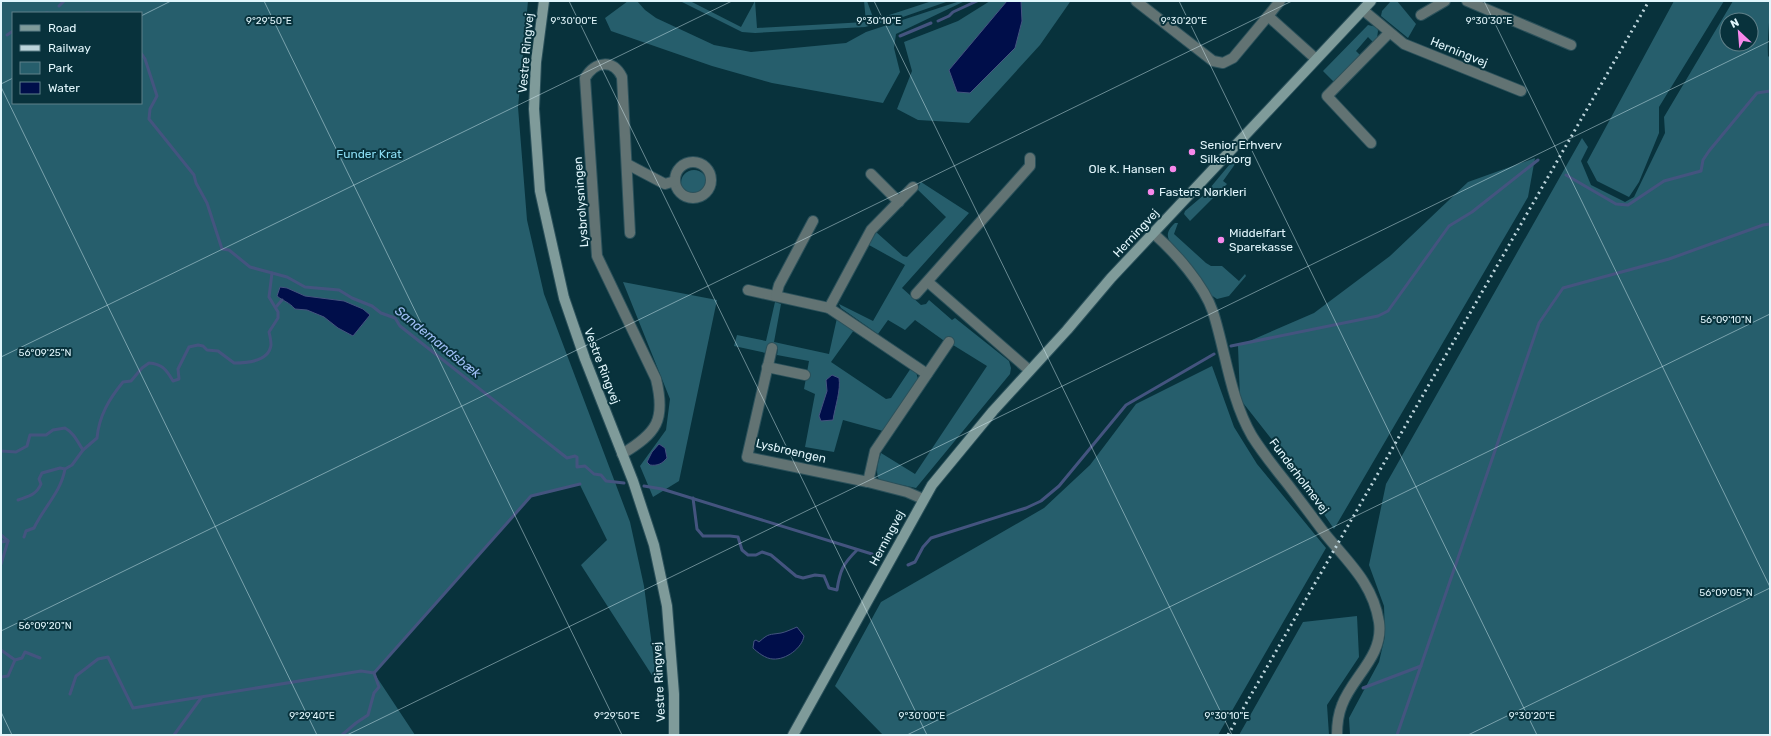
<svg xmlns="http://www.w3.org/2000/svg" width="1771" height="736" viewBox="0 0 1771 736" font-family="Rubik,sans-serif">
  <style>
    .green { fill: #265e6c; fill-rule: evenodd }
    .water { fill: #000e4a; stroke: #44547f }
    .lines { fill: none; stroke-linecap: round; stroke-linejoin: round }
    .stream { stroke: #44547f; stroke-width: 3 }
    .street-casing { stroke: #2b515b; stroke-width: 12 }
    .secondary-casing { stroke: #2b515b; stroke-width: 12 }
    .street { stroke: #627373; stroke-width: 10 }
    .secondary { stroke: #7f9b9a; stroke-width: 10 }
    .rail { stroke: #bdd5dc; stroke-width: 3; stroke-dasharray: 2 4; stroke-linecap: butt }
    .ticks { fill: none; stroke: #e1f6fc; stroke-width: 1; stroke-opacity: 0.45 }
    .poi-dot { fill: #f788eb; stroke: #08323c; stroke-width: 1.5 }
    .labels { text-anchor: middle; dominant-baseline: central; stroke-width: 4; stroke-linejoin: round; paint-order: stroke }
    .street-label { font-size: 12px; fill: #e1f6fc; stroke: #08323c }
    .poi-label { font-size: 12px; fill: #e1f6fc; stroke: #08323c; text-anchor: start }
    .park-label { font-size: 12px; fill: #8cdef4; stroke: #08323c }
    .water-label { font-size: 13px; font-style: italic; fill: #a1c0f7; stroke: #08323c }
    .ticks-label { font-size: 10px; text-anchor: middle; fill: #e1f6fc; stroke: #08323c; stroke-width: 4; stroke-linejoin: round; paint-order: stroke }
  </style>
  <rect width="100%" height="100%" fill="#08323c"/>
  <g class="green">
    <path d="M1,1H528L518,107L527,220L544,294L630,522L644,586L657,683L581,565L607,540L580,485L531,496L374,673L415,735H1ZM13,13H141V103H13Z"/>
    <polygon points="628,1 637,1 645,10 656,18 714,45 751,52 846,43 866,32 960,1 965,1 896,34 894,48 900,72 883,103 772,83 712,66 611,31 605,18"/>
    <polygon points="680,1 690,1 741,27 755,1 757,28 866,22 864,1 867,1 874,20 932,1 949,1 900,18 865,27 755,33 742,32"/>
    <polygon points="990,1 1070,2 1040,45 969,123 918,120 897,109 912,71 904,42 958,21"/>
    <polygon points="1391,1 1397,1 1416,24 1408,38 1381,16 1382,11"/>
    <polygon points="1674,1 1724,1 1659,107 1659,133 1639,182 1629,197 1597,181 1587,162"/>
    <path d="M1733,1H1770C1770,20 1767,37 1768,56L1770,58V735H1350L1349,718L1379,662L1385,636L1384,606L1369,565L1386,484L1582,138L1588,147L1581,161L1591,185L1625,202L1634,197L1665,133L1664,117ZM1727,20H1751V44H1727Z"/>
    <polygon points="1368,25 1377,27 1378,31 1377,38 1373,42 1368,37 1356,51 1360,55 1334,82 1323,71"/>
    <polygon points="1235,158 1238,160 1223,181 1227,184 1190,221 1184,214 1185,211 1205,194"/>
    <polygon points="1535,158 1528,197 1334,529 1277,446 1240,399 1238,346 1314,313 1390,256 1468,182"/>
    <circle cx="694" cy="183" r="13"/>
    <path d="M921,182L969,213L902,288L921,305L926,304L929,300L952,320L955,318L1009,361L1011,368L1010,374L916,488L879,480C875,470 878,463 881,453L915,474L987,366L945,340H943L915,320L905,330L888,320L878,334L841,308L839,304L873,321L905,265L869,245L876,232L903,256L907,257L946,217L917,189Z"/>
    <path d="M1175,223H1178L1174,234L1206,263L1211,266H1222L1239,281L1245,274L1246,276L1229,296L1217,299L1211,295L1169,240C1166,233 1169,229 1175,223Z"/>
    <polygon points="623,282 717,300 679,481 653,497 640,466 666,430 670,399"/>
    <polygon points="775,302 781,304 774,342 829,354 837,318 854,330 831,362 886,399 891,398 911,368 916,372 918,379 883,431 843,420 834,452 805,447 815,394 804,389 809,361 777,355 778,348 769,346 766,353 734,346 737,335 766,341"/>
    <polygon points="1212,366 1234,427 1257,464 1326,548 1218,735 883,735 835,686 881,602 1044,508 1090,465 1136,404"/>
    <polygon points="1357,616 1359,657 1327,705 1329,735 1239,735 1303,622"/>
  </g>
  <g class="water">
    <polygon points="1007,1 1021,1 1022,21 1015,48 970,93 957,92 949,70"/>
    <path d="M280,287L287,288L305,296L344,301L363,309L370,315L353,336L338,328L324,317L307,310L295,309C289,302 283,301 277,296Z"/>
    <path d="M832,375L839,378C841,390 835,407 833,420L821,421L819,416L827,391L826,380Z"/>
    <path d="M659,444L665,448L667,458C662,464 657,466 650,465L647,462L652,452Z"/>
    <path d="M797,627L804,636C802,648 786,660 773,659C766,659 757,652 753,648L754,641L756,640L759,642C769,633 769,635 781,633C786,632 792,629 797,627Z"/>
  </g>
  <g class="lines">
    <g class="stream">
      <polyline points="59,6 64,1"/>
      <polyline points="46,13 48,13"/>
      <polyline points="86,13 89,13"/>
      <polyline points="938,21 949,16 953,12 977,1"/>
      <polyline points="7,35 13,31"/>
      <polyline points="900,36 931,23"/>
      <polyline points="141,53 145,59 157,96 150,109 149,119 194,175 196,183 207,203 222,249 229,250 250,267 287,277 305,287 339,290 352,298 372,306 381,313 395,318 400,326 567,458 575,456 577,457 577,467 585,466 594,474 601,475 606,481 624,483"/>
      <polyline points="1566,175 1616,204 1628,205 1664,181 1701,171 1703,160 1709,151 1757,93 1770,91"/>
      <polyline points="276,307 282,300"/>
      <polyline points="1231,346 1378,316 1388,311 1449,226 1472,212 1538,160"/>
      <path d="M1,451L16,452L27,446L30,435H46L53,430L65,428C74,433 77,441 83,450"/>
      <polyline points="644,486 662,489 872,554"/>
      <path d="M693,498L697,529L703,536H730L738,537L742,550L748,555H756L762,552L771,555L796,576L803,578L815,575L824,576L829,588L837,590C840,570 843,564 857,550"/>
      <path d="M18,500C29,496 36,495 41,484L39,479L42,473L60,468L65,469"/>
      <polyline points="1,535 8,541 1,564"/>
      <path d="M24,537L26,531L34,528C44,507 61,492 65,469L72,465L83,450L97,438C99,416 109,399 123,382L131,381L142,368L149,363C162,364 166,369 173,381L179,379L178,369L189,347L198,345L203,346L207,350L218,351L234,363C247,363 269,361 271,345C271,341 270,336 269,332L278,318V312L269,297L272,273"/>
      <polyline points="1,542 8,541"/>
      <polyline points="908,565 915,562 923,547 931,538 1026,508 1041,501 1059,486 1126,405 1214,354"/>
      <polyline points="1,650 15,660"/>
      <polyline points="1,677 8,676 15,660 22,658 25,652 40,658"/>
      <polyline points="1363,688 1421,666"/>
      <polyline points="70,694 76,676 98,659 108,657 133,708 361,671 374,673 531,496 580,484"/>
      <polyline points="174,735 201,698"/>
      <polyline points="342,735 356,723 368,715 374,693 379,687 374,673"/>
      <polyline points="1397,735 1539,323 1563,288 1669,259 1763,225 1770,224"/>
    </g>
    <defs>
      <g id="street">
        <polyline points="1136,1 1213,61 1223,63 1233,58 1268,16"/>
        <polyline points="1280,1 1268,16 1316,59"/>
        <polyline points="1467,1 1571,45"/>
        <polyline points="1363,10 1404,44 1521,91"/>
        <polyline points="1421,15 1445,1"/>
        <polyline points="1371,143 1327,96 1389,33"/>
        <circle cx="693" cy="180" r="18"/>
        <polyline points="627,164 665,184 675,181"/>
        <polyline points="871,174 899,202"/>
        <path d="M1153,233C1175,252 1204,285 1213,312C1226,353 1230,398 1252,436C1262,452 1274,467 1286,482C1300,500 1313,518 1326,535C1349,563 1373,584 1379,622C1384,656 1352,677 1342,705C1338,715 1337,725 1337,735"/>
        <polyline points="928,282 1029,370"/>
        <polyline points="748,290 829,308 927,374"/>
        <polyline points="916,294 1030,166 1030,158"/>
        <polyline points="776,296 779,285 813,221"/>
        <polyline points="829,308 871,230 913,187"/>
        <polyline points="772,348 747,457 868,482 907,492 923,499"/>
        <polyline points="767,367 805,375"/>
        <path d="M622,454C657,433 666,420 656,379L597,256L585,78C595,61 613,59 622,77L630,233"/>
        <polyline points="868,482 875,451 949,342"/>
      </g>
      <g id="secondary">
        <polyline points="544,1 536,62 534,109 540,191 564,298 585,359 633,481 654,545 667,606 674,694 674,735"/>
        <polyline points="793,735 932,485 993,411 1067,330 1111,278 1371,1"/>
      </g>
    </defs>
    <use href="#street" class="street-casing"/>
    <use href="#secondary" class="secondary-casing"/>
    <use href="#street" class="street"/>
    <use href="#secondary" class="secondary"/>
    <polyline class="rail" points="1228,735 1649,1"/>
  </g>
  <path class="ticks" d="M264,1L622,735M569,1L927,735M874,1L1232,735M1179,1L1537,735M1484,1L1770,587M141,16L171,1M1,84L13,78M1,87L317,735M1,357L732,1M1,631L1292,1M1,712L12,735M347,735L1770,41M907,735L1770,314M1468,735L1770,588"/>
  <g class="poi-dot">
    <circle cx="1192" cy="152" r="4"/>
    <circle cx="1173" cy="169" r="4"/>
    <circle cx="1151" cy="192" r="4"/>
    <circle cx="1221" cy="240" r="4"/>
  </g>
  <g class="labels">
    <g class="street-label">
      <text transform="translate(1459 52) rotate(22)">Herningvej</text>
      <text transform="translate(526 53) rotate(-85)">Vestre Ringvej</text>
      <text transform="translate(581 202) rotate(-94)">Lysbrolysningen</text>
      <text transform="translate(1136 233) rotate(-47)">Herningvej</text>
      <text transform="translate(602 366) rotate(69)">Vestre Ringvej</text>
      <text transform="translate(791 451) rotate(13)">Lysbroengen</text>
      <text transform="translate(1299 476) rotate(53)">Funderholmevej</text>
      <text transform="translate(887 538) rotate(-62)">Herningvej</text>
      <text transform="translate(659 682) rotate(-93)">Vestre Ringvej</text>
    </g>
    <g class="poi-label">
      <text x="1200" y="145">Senior Erhverv<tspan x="1200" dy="14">Silkeborg</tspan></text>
      <text x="1165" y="169" text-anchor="end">Ole K. Hansen</text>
      <text x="1159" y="192">Fasters Nørkleri</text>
      <text x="1229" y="233">Middelfart<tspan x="1229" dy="14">Sparekasse</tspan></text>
    </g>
    <g class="park-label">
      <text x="369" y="154">Funder Krat</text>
    </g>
    <g class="water-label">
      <text transform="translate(438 342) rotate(39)">Sandemandsbæk</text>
    </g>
  </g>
  <g class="ticks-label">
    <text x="269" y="24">9°29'50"E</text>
    <text x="574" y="24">9°30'00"E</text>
    <text x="879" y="24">9°30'10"E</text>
    <text x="1184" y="24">9°30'20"E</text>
    <text x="1489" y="24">9°30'30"E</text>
    <text x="1726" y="323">56°09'10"N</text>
    <text x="45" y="356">56°09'25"N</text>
    <text x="1726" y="596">56°09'05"N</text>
    <text x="45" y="629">56°09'20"N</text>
    <text x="312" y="719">9°29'40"E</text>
    <text x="617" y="719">9°29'50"E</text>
    <text x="922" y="719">9°30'00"E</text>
    <text x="1227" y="719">9°30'10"E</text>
    <text x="1532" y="719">9°30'20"E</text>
  </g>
  <rect width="1771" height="736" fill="none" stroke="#e1f6fc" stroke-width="4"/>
  <rect x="12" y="12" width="130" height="92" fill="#08323c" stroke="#5f8089"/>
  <rect x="20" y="25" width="20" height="6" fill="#7f9b9a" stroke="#5f8089"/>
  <text x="48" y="32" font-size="12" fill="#e1f6fc">Road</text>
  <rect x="20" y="45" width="20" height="6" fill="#bdd5dc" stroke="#5f8089"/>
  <text x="48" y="52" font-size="12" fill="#e1f6fc">Railway</text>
  <rect x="20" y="62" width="20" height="12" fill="#265e6c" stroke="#5f8089"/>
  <text x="48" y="72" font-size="12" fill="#e1f6fc">Park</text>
  <rect x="20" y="82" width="20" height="12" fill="#000e4a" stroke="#5f8089"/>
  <text x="48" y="92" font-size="12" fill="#e1f6fc">Water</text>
  <g transform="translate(1739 32) rotate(334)"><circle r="19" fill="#08323c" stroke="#5f8089"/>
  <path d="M0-3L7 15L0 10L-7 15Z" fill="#f788eb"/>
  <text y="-6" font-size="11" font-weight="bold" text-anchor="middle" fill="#e1f6fc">N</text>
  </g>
</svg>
